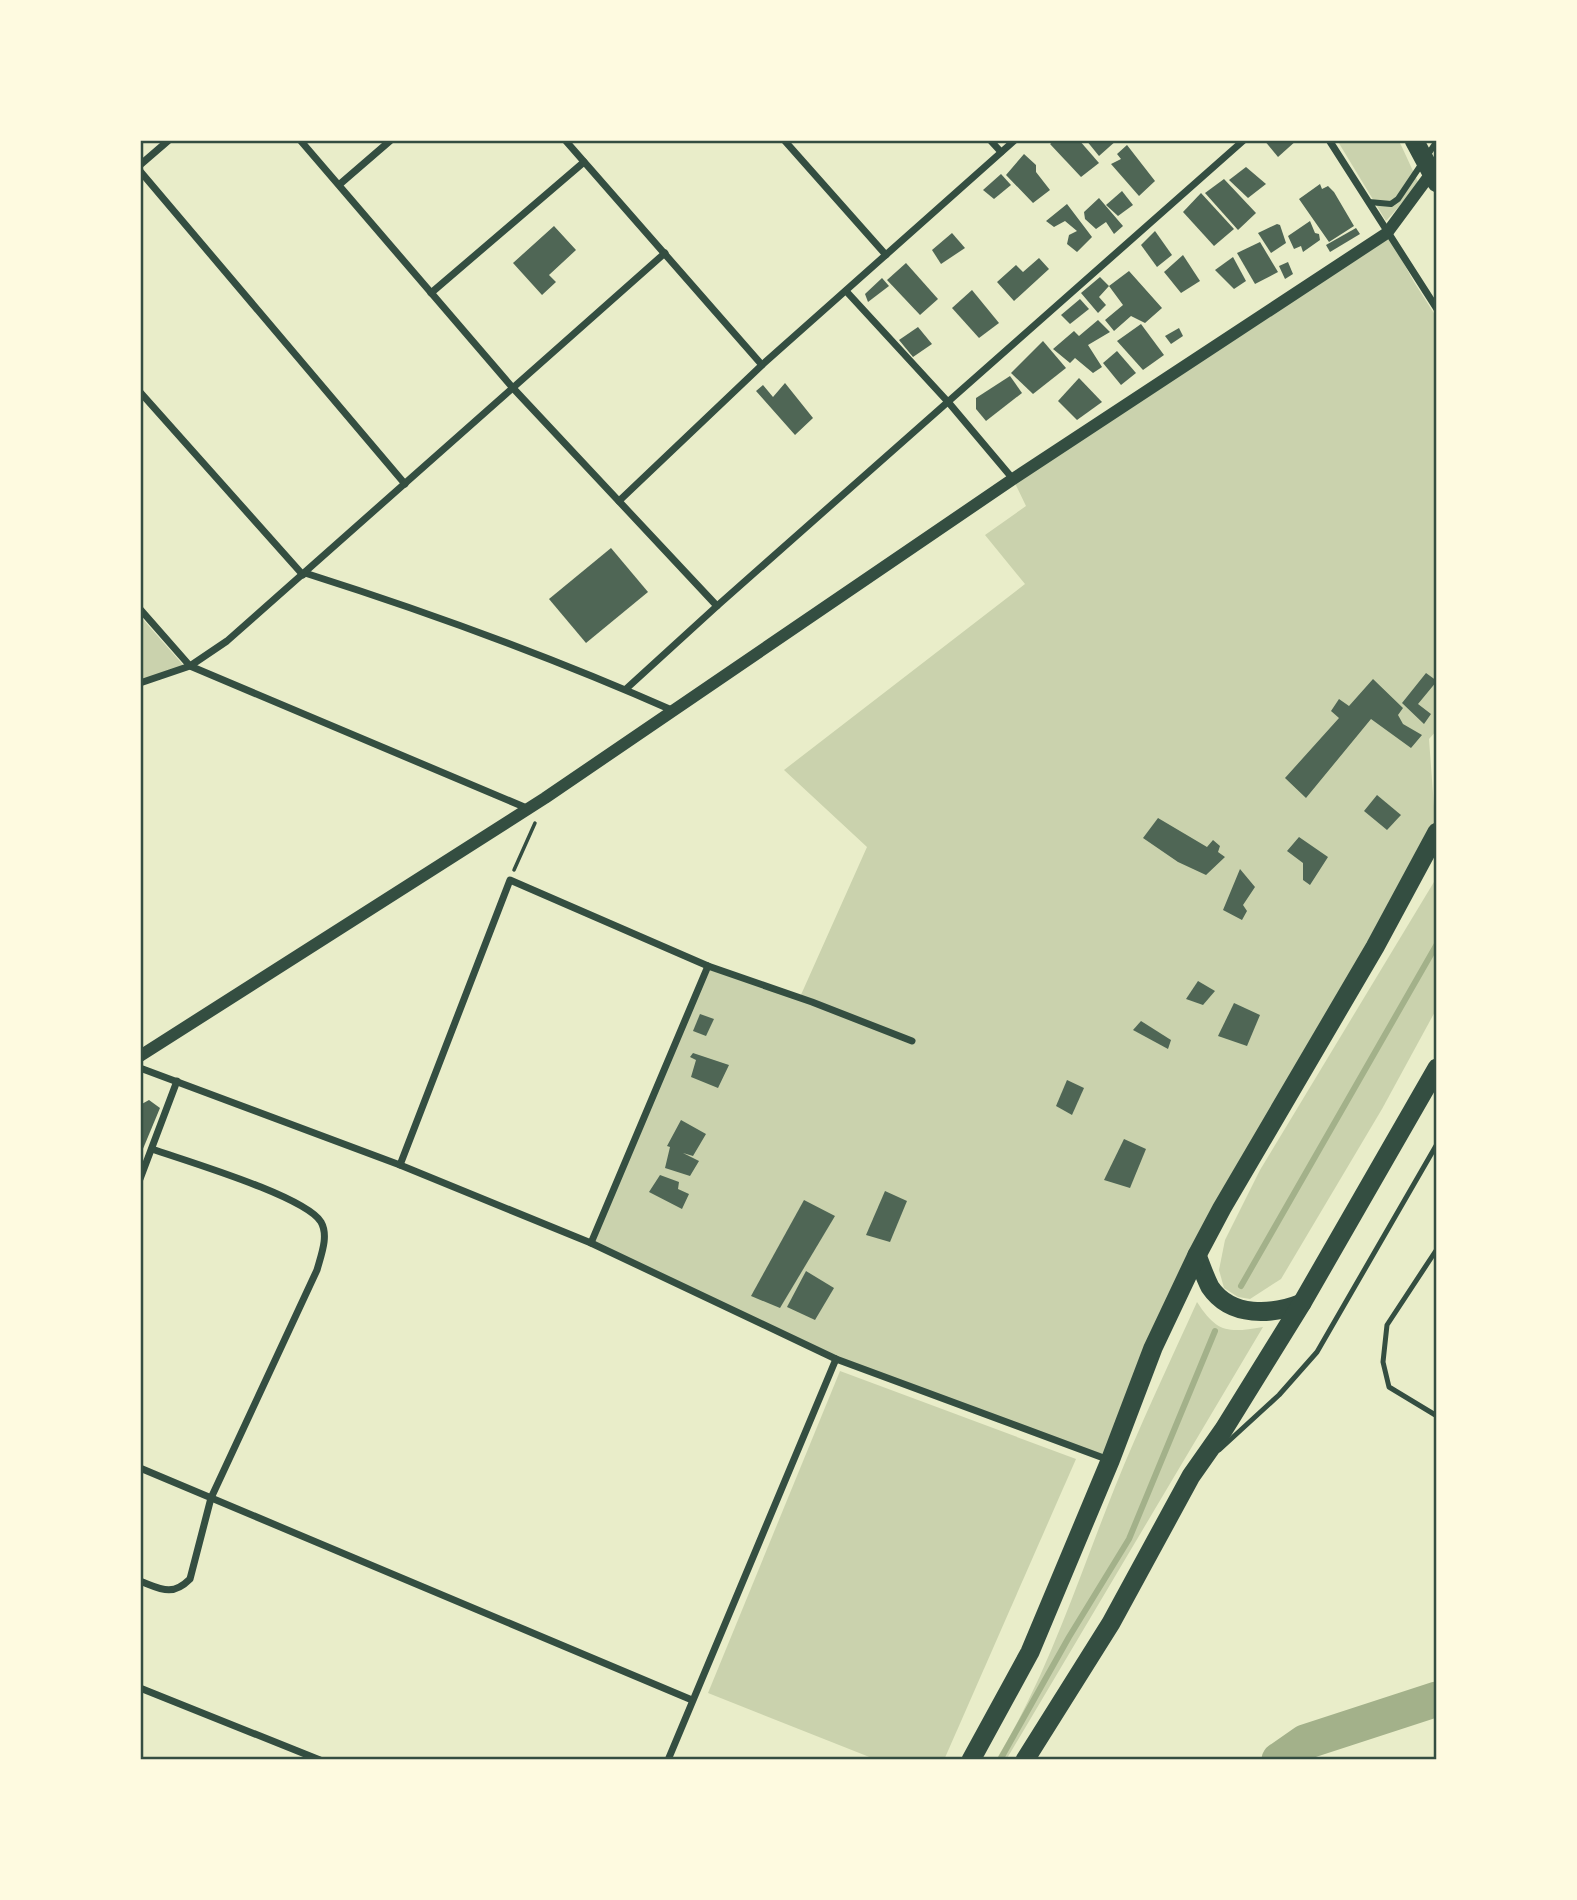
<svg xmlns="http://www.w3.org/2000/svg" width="1577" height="1900" viewBox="0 0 1577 1900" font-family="Manrope,sans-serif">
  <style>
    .green { fill: #cad2ad }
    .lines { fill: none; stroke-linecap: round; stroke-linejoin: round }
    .stream { stroke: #a3b18a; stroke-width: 6 }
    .river { stroke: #a3b18a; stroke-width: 35 }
    .building { fill: #4f6655 }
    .path { stroke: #344e41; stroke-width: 3.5 }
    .service { stroke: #344e41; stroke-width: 5 }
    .pedestrian { stroke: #344e41; stroke-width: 6 }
    .minor { stroke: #344e41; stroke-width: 7 }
    .tertiary { stroke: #344e41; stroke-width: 12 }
    .trunk { stroke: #344e41; stroke-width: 19 }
    .neatline { fill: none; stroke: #344e41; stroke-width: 2.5 }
  </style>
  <rect width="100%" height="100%" fill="#e9edc9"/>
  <g class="green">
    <polygon points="1337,140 1398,140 1401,145 1419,184 1386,221"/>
    <polygon points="1387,233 1414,282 1437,318 1437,730 1429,739 1436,834 1222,1208 1110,1461 836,1359 591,1242 708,969 800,997 867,847 784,770 1025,584 985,535 1026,506 1013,479"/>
    <polygon points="140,616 184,666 140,681"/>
    <polygon points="1437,877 1437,1008 1382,1109 1281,1279 1250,1299 1238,1297 1224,1288 1219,1270 1225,1240 1260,1170"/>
    <path d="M1197,1302C1217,1333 1228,1333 1263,1327L1006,1760H996C1048,1675 1078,1579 1115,1487C1140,1425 1169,1364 1197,1302Z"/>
    <polygon points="840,1371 1076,1459 944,1760 877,1760 708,1693"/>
  </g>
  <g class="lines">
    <g class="stream">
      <polyline points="1241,1286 1437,944"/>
      <polyline points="1000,1760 1069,1637 1129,1539 1215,1331"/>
    </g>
    <polyline class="river" points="1279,1760 1305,1742 1437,1699"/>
  </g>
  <g class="building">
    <polygon points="1055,140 1079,140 1099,163 1081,177 1050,144"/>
    <polygon points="1086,140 1117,140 1099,156"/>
    <polygon points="1264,140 1297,140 1278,157"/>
    <polygon points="1127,145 1155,181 1139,196 1111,164 1121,159 1117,154"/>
    <polygon points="1024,154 1036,165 1036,172 1050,190 1033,203 1006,175"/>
    <polygon points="1246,167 1266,184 1248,198 1229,180"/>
    <polygon points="1001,174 1011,185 994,199 983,190"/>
    <polygon points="1224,179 1256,213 1238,230 1205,193"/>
    <polygon points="1320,184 1322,189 1328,186 1334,192 1354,226 1329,242 1299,199"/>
    <polygon points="1122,191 1133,205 1118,216 1106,205"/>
    <polygon points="1201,193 1234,229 1214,246 1183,212"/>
    <polygon points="1099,198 1123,226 1114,234 1106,222 1096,229 1085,219 1084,212"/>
    <polygon points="1067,204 1092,237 1077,252 1067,244 1069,235 1077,231 1065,221 1054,227 1046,221"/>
    <polygon points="1310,221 1315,233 1319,234 1320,240 1303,252 1301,246 1294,249 1288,236"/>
    <polygon points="1277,224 1280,225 1286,243 1271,253 1258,233"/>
    <polygon points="554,226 576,250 549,275 556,282 542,295 513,263"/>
    <polygon points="1356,228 1360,234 1330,252 1326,245"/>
    <polygon points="1155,231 1172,255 1157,267 1141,245"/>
    <polygon points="952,233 965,248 941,264 932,250"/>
    <polygon points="1260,242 1278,272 1255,284 1237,253"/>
    <polygon points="1183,255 1200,281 1181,293 1164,272"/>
    <polygon points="1233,257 1246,281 1234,289 1215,270"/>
    <polygon points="1039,258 1049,269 1014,301 997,282 1016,265 1023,272"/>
    <polygon points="1288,262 1293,274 1285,279 1279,266"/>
    <polygon points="906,263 938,299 920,315 887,280"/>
    <polygon points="1129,271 1162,308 1145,323 1131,316 1114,331 1105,320 1123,305 1109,286"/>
    <polygon points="1100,277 1109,286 1099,297 1106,305 1098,313 1081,293"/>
    <polygon points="882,278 889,286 868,302 865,294"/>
    <polygon points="972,290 999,323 979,338 952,308"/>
    <polygon points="1080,299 1089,309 1070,324 1061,315"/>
    <polygon points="1098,320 1110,332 1088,345 1102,367 1093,373 1075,358 1070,363 1053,349 1074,331 1079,336"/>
    <polygon points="1141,324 1164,355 1143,370 1117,341"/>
    <polygon points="918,327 932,344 913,357 899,340"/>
    <polygon points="1179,328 1183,336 1171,344 1165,336"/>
    <polygon points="1043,341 1066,368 1033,394 1011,373"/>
    <polygon points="1117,351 1136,373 1121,385 1103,363"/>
    <polygon points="1010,376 1022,393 986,421 976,409 976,398"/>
    <polygon points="1079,378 1102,402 1077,420 1058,401"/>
    <polygon points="785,383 813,418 795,435 756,391 763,385 773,397"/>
    <polygon points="611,548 648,592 586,643 549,599"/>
    <polygon points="1426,673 1437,681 1418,704 1431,714 1424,724 1402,703"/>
    <polygon points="1373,679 1403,708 1398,715 1403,724 1422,735 1411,748 1371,719 1306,798 1285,778 1339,718 1331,711 1339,699 1349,706"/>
    <polygon points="1377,795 1401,815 1387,830 1364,811"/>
    <polygon points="1158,818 1207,847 1213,840 1220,846 1218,852 1225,857 1206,875 1178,862 1143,838"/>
    <polygon points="1299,837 1328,857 1310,885 1303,880 1303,863 1287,851"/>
    <polygon points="1240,869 1255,887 1243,905 1247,911 1242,920 1223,910"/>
    <polygon points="1198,981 1215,991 1203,1005 1186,999"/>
    <polygon points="1234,1003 1260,1015 1247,1046 1218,1036"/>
    <polygon points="700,1014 714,1019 706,1036 693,1031"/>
    <polygon points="1141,1021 1171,1040 1168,1049 1133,1030"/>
    <polygon points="693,1053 729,1065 718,1088 691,1077 696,1060 690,1057"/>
    <polygon points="1067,1080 1084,1088 1072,1115 1056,1106"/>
    <polygon points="149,1100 160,1108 140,1156 140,1105"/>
    <polygon points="681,1120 706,1134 693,1156 683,1153 699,1161 690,1176 665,1168 670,1147 667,1146"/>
    <polygon points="1124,1139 1146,1149 1130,1188 1104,1180"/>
    <polygon points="660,1175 679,1182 678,1189 689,1194 682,1209 649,1192"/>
    <polygon points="885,1191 907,1201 890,1242 866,1235"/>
    <polygon points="804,1200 835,1216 780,1308 751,1296"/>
    <polygon points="806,1271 834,1288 815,1320 787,1307"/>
  </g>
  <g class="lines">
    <polyline class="path" points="514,870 535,823"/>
    <g class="service">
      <polyline points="1437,1249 1387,1325 1383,1362 1389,1387 1437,1416"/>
      <polyline points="1219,1450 1279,1395 1317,1352 1437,1144"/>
    </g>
    <polyline class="pedestrian" points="1369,202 1391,204 1398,199 1437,141"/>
    <g class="minor">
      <polyline points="300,140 512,387 717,606"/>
      <polyline points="565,140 762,365"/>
      <polyline points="784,140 886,255"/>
      <polyline points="990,140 1001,152"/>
      <polyline points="1329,140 1437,309"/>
      <polyline points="140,165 169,140"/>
      <polyline points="140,171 405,484"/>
      <polyline points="340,184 391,140"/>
      <polyline points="846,291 949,403 1013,479"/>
      <polyline points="431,293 584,162"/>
      <polyline points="140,392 303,575"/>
      <polyline points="619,501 762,365 1015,140"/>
      <path d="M305,573C431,613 554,658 674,711"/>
      <polyline points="140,609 190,666 529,809"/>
      <polyline points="140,683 190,666 227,641 665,253"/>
      <polyline points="626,689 717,606 1244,140"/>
      <polyline points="140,1068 400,1165 591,1243 836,1359 1109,1460"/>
      <polyline points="400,1165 510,880 708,966 812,1002 912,1041"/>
      <polyline points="140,1179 177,1081"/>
      <polyline points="591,1243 708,966"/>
      <polyline points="140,1468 692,1700"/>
      <path d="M140,1581C161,1589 172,1597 190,1579L211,1498L317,1270C321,1255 329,1236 321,1222C305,1196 186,1161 152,1149"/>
      <polyline points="140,1688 320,1760"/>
      <polyline points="668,1760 836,1359"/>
    </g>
    <polyline class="tertiary" points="140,1056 545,798 1013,479 1387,233 1435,168"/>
    <g class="trunk">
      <polyline points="1414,140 1437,183"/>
      <path d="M1197,1255C1201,1266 1205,1277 1210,1287C1231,1318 1272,1315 1302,1303"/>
      <polyline points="971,1760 1030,1652 1110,1461 1153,1348 1197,1255 1222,1208 1375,947 1437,832"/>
      <polyline points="1025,1760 1111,1623 1191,1476 1224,1429 1302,1303 1437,1068"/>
    </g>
  </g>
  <rect width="1577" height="1900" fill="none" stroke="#fefae0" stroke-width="284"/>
  <rect x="142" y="142" width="1293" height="1616" class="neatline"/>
</svg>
